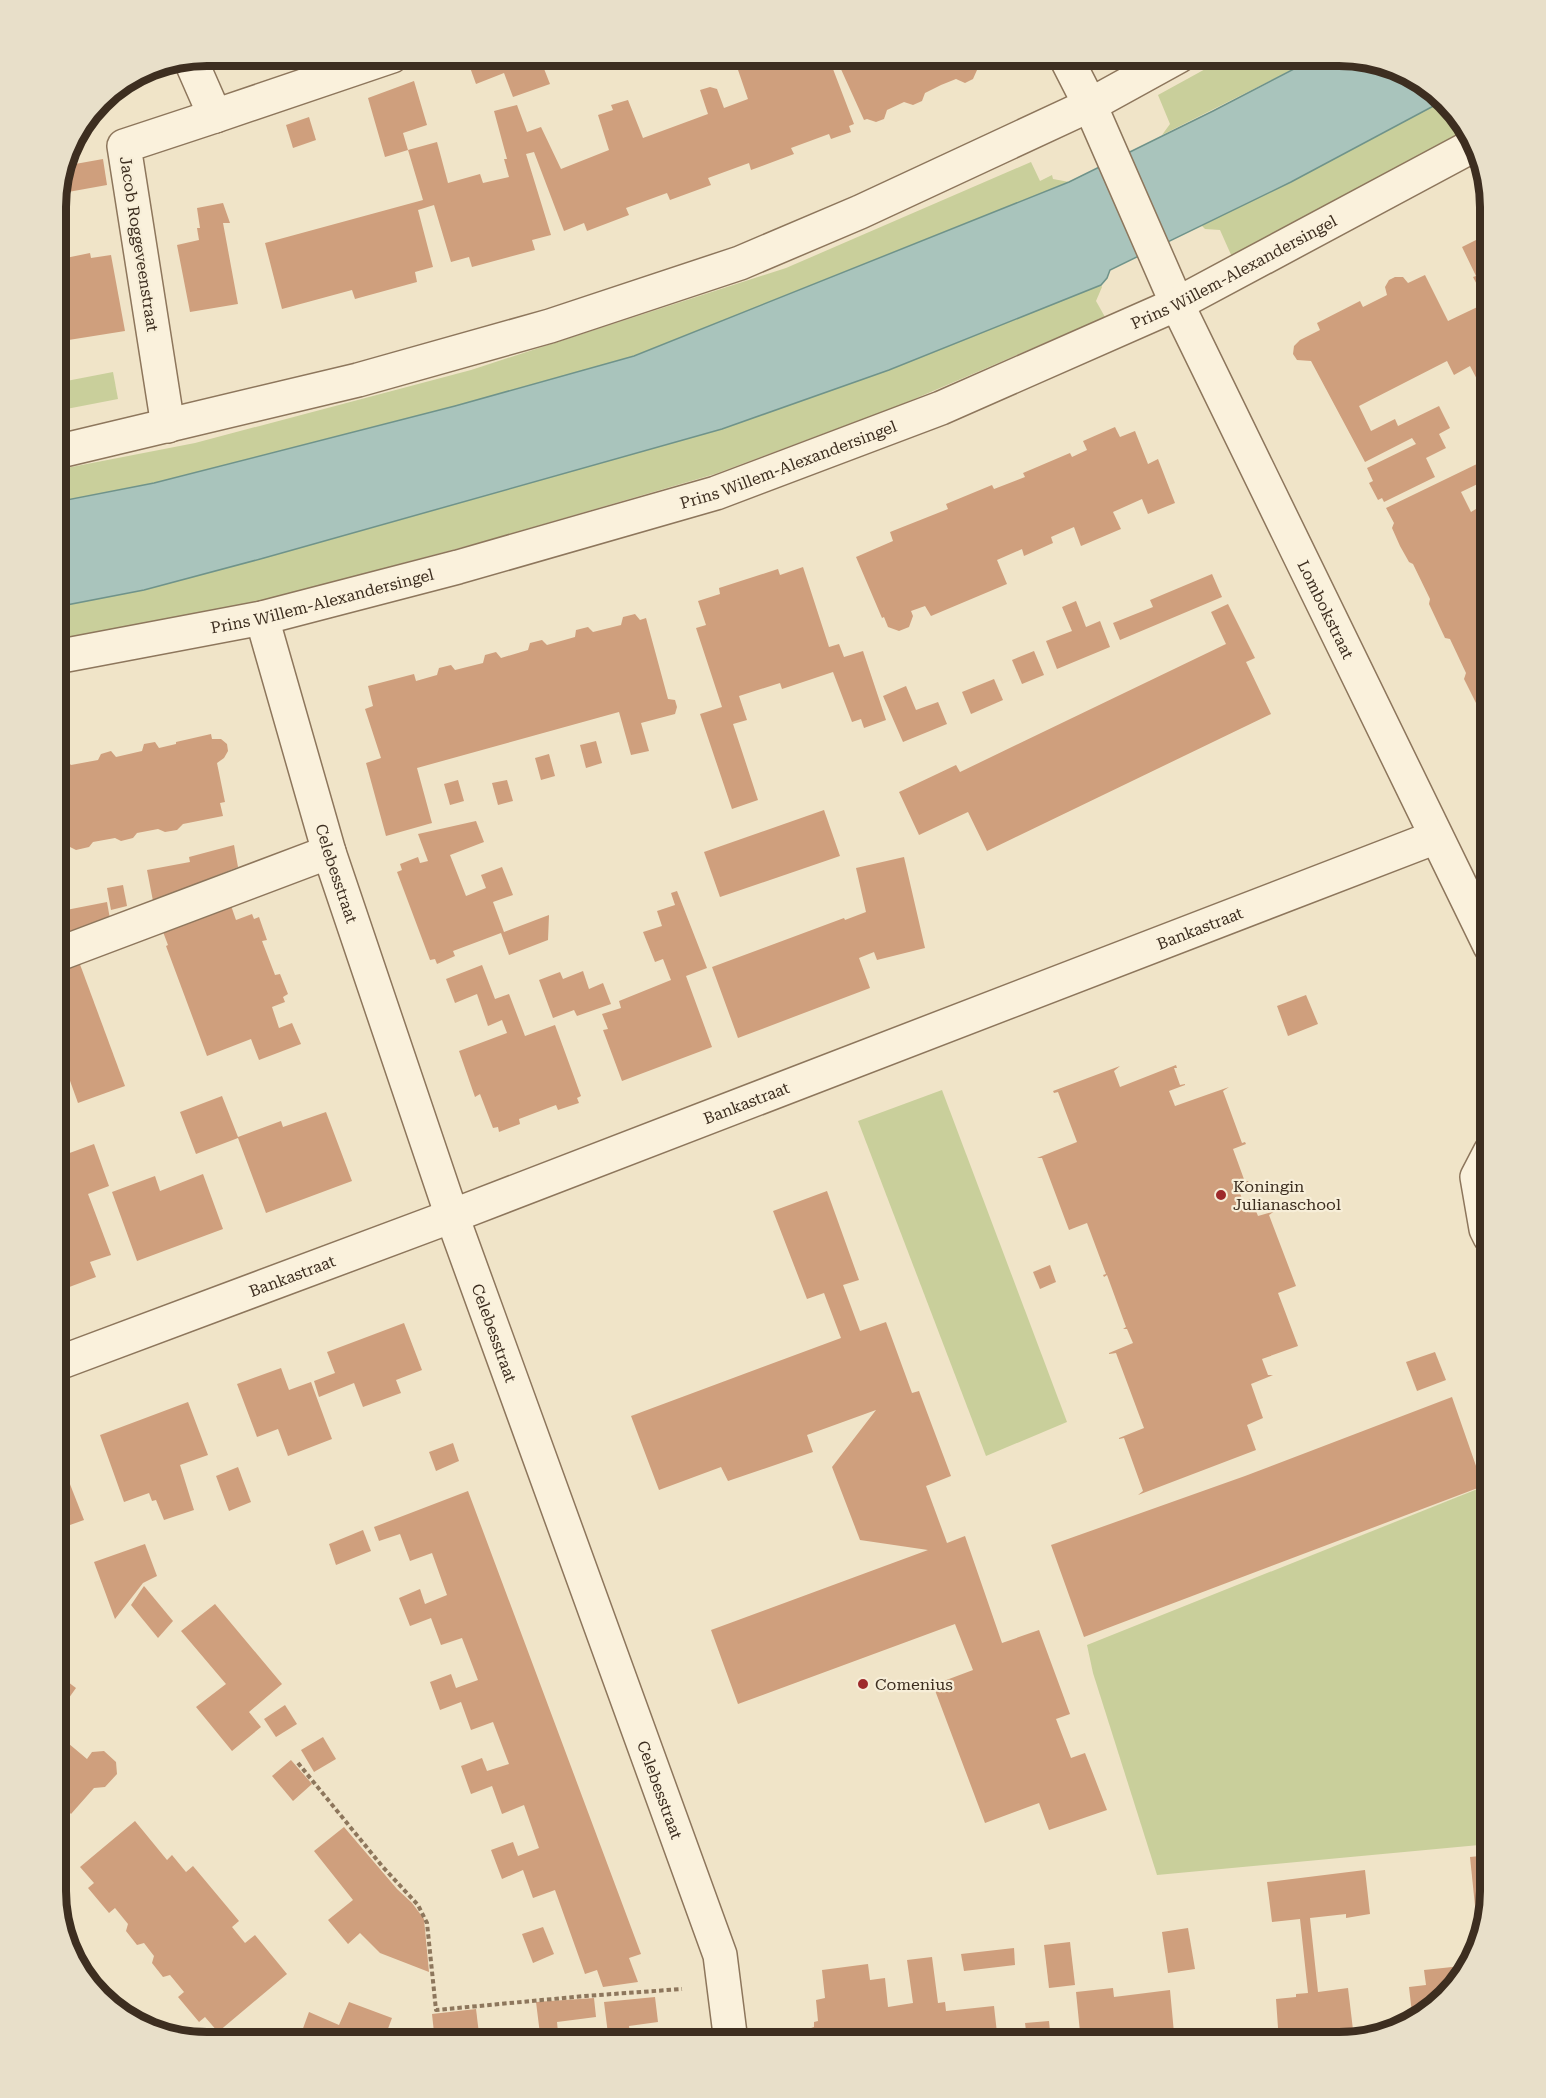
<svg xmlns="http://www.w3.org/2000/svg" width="1546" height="2098" viewBox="0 0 1546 2098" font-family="'Roboto Serif',serif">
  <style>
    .green { fill: #c9cf9b }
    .water { fill: #a9c4bc; stroke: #6f938a; stroke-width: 1.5 }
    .building { fill: #cf9f7d }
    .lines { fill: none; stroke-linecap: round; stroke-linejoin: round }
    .minor-casing { stroke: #8d765c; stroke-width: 36 }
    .path { stroke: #8d765c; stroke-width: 4; stroke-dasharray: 4.5 3; stroke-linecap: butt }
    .minor { stroke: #faf1dc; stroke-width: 33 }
    .poi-dot { fill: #9e2a2b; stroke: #f7eed8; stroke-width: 2 }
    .labels { text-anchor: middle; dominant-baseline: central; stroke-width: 4.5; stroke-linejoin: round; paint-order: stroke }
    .street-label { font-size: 16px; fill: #3d2e20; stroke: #f7eed8 }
    .poi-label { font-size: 16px; fill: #3d2e20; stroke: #f7eed8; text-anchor: start }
    .rim { fill: none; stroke: #3d2e20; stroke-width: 8 }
  </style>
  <rect width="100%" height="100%" fill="#f0e4c8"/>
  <g class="green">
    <polygon points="1229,56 1319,56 1162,135 1170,124 1158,95"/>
    <polygon points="1441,102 1469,130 1232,257 1220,230 1205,229 1201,225 1291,182"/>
    <polygon points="1031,162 1040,181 1052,175 1053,179 1069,182 634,356 455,406 154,483 56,502 56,470 195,443 471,370 786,268"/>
    <polygon points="1101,285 1102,287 1096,301 1105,317 898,406 715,474 482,542 212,614 56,646 56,607 144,590 264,558 722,429 889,370"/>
    <polygon points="113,372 118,399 56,411 56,383"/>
    <polygon points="942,1090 1067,1422 986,1456 858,1121"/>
    <polygon points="1490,1484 1490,1844 1157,1875 1093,1673 1087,1645"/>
  </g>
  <polygon class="water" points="1319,56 1348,56 1415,76 1441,102 1291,182 1110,270 1107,278 1101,285 889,370 722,429 264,558 144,590 56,607 56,502 154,483 455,406 634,356 1069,182 1213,111"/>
  <g class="building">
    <polygon points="485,56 539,56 550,84 513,97 504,73 476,84 468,62"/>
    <polygon points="801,56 828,56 854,124 849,126 851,132 831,139 829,134 791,148 794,154 751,170 749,163 708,178 711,185 670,200 667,193 626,208 629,215 587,231 584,223 564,231 534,152 526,154 551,235 532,240 535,250 472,267 469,257 451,262 434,205 418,210 433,267 415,272 417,282 355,299 352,290 282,309 265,243 423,200 408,150 385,157 368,98 414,81 427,125 403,133 408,150 437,142 448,183 480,174 483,183 509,177 504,159 507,159 494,111 517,105 527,132 541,127 561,169 609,150 598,115 613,110 611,105 628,100 643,138 708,114 700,90 710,87 717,89 724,108 748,99 737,67 761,58 765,69"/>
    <polygon points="835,56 1014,56 1011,62 1003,65 994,62 977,70 973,79 965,83 956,79 941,85 925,93 922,101 913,105 904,102 887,110 884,119 876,122 867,119 864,120"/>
    <polygon points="309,117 316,140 293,148 286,125"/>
    <polygon points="81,128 85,139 70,143 71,141"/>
    <polygon points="103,159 107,185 57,194 64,166"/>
    <polygon points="223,203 230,223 223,223 238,304 190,312 177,245 199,240 197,228 200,228 197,208"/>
    <polygon points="1490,225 1490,404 1470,366 1454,375 1447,361 1359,406 1371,431 1395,419 1398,426 1439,406 1450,428 1439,434 1446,448 1426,458 1435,477 1384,502 1382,498 1378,500 1369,483 1373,481 1367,468 1416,444 1412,438 1365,462 1311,361 1297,360 1293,354 1294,346 1300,340 1320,330 1317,323 1360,301 1363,307 1387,295 1385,287 1389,280 1395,277 1403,277 1408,283 1425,275 1448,321 1490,301 1487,296 1484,298 1473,277 1476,276 1462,247 1488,234 1485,228"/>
    <polygon points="90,253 91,258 111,255 125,331 56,342 56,260"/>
    <polygon points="1115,427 1120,437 1135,431 1148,464 1158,459 1175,503 1148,514 1142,499 1113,512 1121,529 1081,546 1074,527 1051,537 1053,543 1024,556 1022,549 997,560 1007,584 931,616 925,606 911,611 913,616 909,627 899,631 888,627 884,617 882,618 856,557 893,541 890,532 948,509 946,504 992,485 994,489 1025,477 1023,473 1070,453 1072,457 1087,450 1083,441"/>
    <polygon points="1490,449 1490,463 1485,452"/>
    <polygon points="1479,463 1486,480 1461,492 1471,512 1476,509 1487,532 1490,530 1490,723 1486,714 1481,713 1464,679 1466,673 1450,639 1445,638 1429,604 1430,599 1413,564 1409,562 1400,546 1392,528 1394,523 1386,508"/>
    <polygon points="803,567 829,647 839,644 844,657 863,651 886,720 864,728 861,719 852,722 833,672 782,689 780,683 739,696 747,720 733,724 758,800 732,809 700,714 722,707 696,628 706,625 698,601 720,594 719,588 778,569 780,575"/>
    <polygon points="1212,574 1222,597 1120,640 1113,623 1153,607 1150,600"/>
    <polygon points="1076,601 1086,627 1100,621 1110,647 1057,669 1046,641 1072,631 1062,607"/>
    <polygon points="1228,604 1255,658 1246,662 1271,714 987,851 968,812 919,835 899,792 956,765 960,772 1226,644 1211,612"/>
    <polygon points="635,614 640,620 646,618 668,699 675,700 677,707 675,714 641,723 649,751 631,755 619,712 417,768 432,823 386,836 366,763 381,758 365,709 373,706 368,686 414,674 416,681 437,675 439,668 451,665 455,670 483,663 485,655 496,652 501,658 528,650 530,643 542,640 547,645 575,637 576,630 588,627 593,632 621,625 623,617"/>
    <polygon points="1034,651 1044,675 1022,684 1012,660"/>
    <polygon points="994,679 1003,700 971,714 962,692"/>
    <polygon points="906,686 916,710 938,702 947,724 903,742 883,696"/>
    <polygon points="211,734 212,739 221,739 227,744 228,751 224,758 217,763 225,802 220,803 223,816 183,824 177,830 165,832 158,829 137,833 133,838 121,841 115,838 93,842 89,847 76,850 70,847 56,850 56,762 66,760 71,765 98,760 101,754 111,751 116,757 142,751 144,744 155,742 159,748 176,744 176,742"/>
    <polygon points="596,741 602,763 586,768 580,745"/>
    <polygon points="549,754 555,776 541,780 535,758"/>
    <polygon points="458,780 464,801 450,805 444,784"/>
    <polygon points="507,780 513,801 498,805 492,783"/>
    <polygon points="824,810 840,856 720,897 704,852"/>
    <polygon points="476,821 484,842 450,855 466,896 486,888 481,875 502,867 513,895 493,902 504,932 549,915 548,940 509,955 501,933 453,951 455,956 437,964 435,959 430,960 397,872 402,870 400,864 418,857 420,863 428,861 418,834"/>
    <polygon points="234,845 238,867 153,901 147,870 190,862 189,857"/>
    <polygon points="904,857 925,948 877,960 874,952 859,958 870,988 738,1038 712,967 844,918 845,920 866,912 856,868"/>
    <polygon points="123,885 127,906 111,910 107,888"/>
    <polygon points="677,891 707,968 686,976 712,1047 622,1081 603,1030 608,1029 602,1014 621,1008 619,1001 671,980 663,959 655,962 643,932 662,926 657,911 675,905 671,893"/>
    <polygon points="228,897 236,920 252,914 254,919 259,917 267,940 262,941 275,975 280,974 288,994 283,997 285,1002 272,1007 279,1028 292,1023 301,1044 259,1060 251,1039 207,1056 166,946 168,945 160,924"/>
    <polygon points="107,902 110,919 68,936 56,936 56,912"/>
    <polygon points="78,959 125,1086 78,1103 56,1042 56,967"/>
    <polygon points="482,965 495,999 509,994 525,1036 555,1025 581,1096 577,1098 579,1103 558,1110 556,1105 519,1119 520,1124 499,1132 498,1127 493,1128 480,1094 475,1097 459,1051 507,1033 502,1020 488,1026 477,994 455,1003 446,979"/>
    <polygon points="583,971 589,989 603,983 611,1004 577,1016 574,1010 553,1018 539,980 560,972 563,979"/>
    <polygon points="1306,995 1318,1024 1288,1036 1277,1006"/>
    <polygon points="1176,1065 1177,1068 1174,1068 1180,1085 1185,1084 1185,1085 1169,1091 1175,1106 1229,1087 1223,1091 1242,1143 1245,1142 1246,1144 1233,1149 1245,1182 1248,1181 1249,1183 1238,1187 1243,1202 1251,1199 1258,1216 1275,1211 1269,1215 1296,1286 1278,1293 1298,1346 1262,1359 1268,1375 1273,1375 1251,1384 1263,1418 1247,1425 1256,1450 1138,1495 1143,1491 1124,1438 1119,1439 1119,1438 1144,1428 1116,1353 1109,1354 1109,1353 1133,1343 1127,1329 1123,1329 1126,1327 1107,1275 1104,1277 1103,1275 1106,1274 1087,1223 1069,1230 1042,1158 1037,1158 1077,1142 1058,1092 1054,1093 1053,1091 1120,1066 1114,1071 1120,1087"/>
    <polygon points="222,1096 238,1137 281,1121 283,1127 326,1112 352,1181 266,1213 238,1138 196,1154 180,1112"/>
    <polygon points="94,1144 109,1186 88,1194 111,1255 90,1262 96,1277 56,1292 56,1206 67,1201 56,1171 56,1158"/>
    <polygon points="203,1174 223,1229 137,1261 112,1192 155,1176 160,1191"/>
    <polygon points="827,1191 859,1280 843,1285 860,1331 886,1322 912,1393 919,1391 951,1476 926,1486 947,1543 965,1536 1002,1643 1039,1630 1070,1714 1056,1719 1071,1758 1085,1753 1107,1810 1049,1830 1039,1803 985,1823 933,1685 973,1670 955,1624 738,1704 711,1630 928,1550 860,1540 832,1467 876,1410 807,1435 813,1452 728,1481 721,1467 659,1490 631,1416 841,1338 824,1293 807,1299 773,1211"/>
    <polygon points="1050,1265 1056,1282 1040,1289 1033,1272"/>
    <polygon points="404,1323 422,1370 396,1380 401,1393 363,1407 354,1383 319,1397 314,1381 335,1373 327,1352"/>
    <polygon points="1435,1352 1446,1380 1417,1391 1406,1362"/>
    <polygon points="281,1368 289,1390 311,1382 332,1439 288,1456 278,1429 257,1437 237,1384"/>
    <polygon points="1452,1397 1483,1486 1084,1637 1051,1545 1245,1476"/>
    <polygon points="188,1402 208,1455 180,1465 194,1510 164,1520 156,1500 152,1501 149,1493 124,1502 100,1435"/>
    <polygon points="453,1443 459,1461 436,1471 429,1452"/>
    <polygon points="56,1451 57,1451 84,1520 56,1530"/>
    <polygon points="238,1467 251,1502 229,1511 216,1476"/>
    <polygon points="468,1491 641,1954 629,1958 638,1982 603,1987 597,1970 585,1974 555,1890 533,1898 523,1870 502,1879 491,1850 513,1842 518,1856 539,1848 524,1805 502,1814 492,1786 471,1794 461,1766 482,1758 487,1771 509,1764 493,1722 471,1730 461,1702 440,1710 430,1682 451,1674 456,1688 478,1680 462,1638 441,1645 431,1618 410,1626 399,1598 420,1589 425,1604 447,1595 432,1553 410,1561 400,1534 379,1541 374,1527"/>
    <polygon points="363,1530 371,1551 336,1565 329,1544"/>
    <polygon points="56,1534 64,1557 56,1560"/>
    <polygon points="145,1544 157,1576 143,1583 115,1619 94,1562"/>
    <polygon points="144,1586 173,1621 158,1638 131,1605"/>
    <polygon points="215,1604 282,1684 249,1712 261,1727 232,1751 196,1707 226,1684 181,1631"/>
    <polygon points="56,1673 76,1688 66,1702 56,1694"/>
    <polygon points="285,1705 297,1724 276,1737 264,1719"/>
    <polygon points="56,1733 87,1759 92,1752 104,1751 116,1762 117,1774 105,1787 94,1788 71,1814 67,1810 58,1820 62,1826 61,1834 56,1840"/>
    <polygon points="323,1737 336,1759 314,1772 301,1750"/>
    <polygon points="291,1760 312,1784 293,1801 272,1776"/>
    <polygon points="135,1821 167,1860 172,1855 186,1872 193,1866 239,1921 232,1927 245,1943 255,1935 287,1974 218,2032 205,2017 199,2022 178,1997 184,1992 170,1975 163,1977 152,1963 154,1956 144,1943 137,1945 126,1931 128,1924 115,1908 109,1913 88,1888 94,1883 80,1867"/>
    <polygon points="344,1827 397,1889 412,1903 424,1919 429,1972 380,1953 360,1933 348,1944 328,1920 353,1900 314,1851"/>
    <polygon points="1490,1855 1490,1891 1478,1935 1470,1857"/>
    <polygon points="1365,1870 1370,1914 1346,1918 1346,1914 1310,1918 1318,1992 1348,1988 1354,2038 1339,2042 1279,2042 1276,1999 1296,1997 1296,1994 1308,1993 1300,1919 1272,1922 1267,1882"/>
    <polygon points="543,1927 554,1954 533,1963 522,1934"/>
    <polygon points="1188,1928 1195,1969 1168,1973 1162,1932"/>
    <polygon points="1070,1942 1075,1985 1049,1988 1044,1945"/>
    <polygon points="1014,1948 1015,1965 964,1971 961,1954"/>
    <polygon points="932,1957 938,2003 945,2002 946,2011 994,2006 998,2042 945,2042 944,2032 914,2036 914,2042 800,2042 801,2036 805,2030 814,2027 814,2022 818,2021 816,2000 825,1998 822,1970 868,1964 870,1980 885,1978 888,2007 913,2003 907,1960"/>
    <polygon points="1471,1965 1470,1967 1413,2022 1409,1987 1426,1985 1424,1970"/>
    <polygon points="1113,1988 1114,1997 1170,1990 1174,2033 1178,2032 1179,2042 1081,2042 1076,1992"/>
    <polygon points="655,1997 658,2022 629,2026 631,2042 609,2042 604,2002"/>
    <polygon points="594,1998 596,2017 557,2022 559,2042 541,2042 536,2002"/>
    <polygon points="349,2002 392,2018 383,2042 298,2042 309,2012 339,2025"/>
    <polygon points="476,2009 480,2042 435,2042 432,2014"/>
    <polygon points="1049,2021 1051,2042 1003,2042 1003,2041 1027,2038 1025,2023"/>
  </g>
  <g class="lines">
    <defs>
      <g id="minor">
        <path id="s1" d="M1065,56L1090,105L1177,304L1490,946"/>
        <polyline points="215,116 392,56"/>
        <polyline points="168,426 124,146 215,116 190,59"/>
        <polyline points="56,452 358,380 550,326 740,263 860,212 1090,105 1179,56"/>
        <path id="s2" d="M262,618L329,852L452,1216L720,1955L731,2042"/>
        <path id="s3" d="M56,657L262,618L458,567L716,493L941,408L1177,304L1474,145"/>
        <polyline points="56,955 329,852"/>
        <polyline points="1490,1237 1486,1229 1477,1177 1490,1152"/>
        <path id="s4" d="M56,1364L452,1216L1436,837"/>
      </g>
    </defs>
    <use href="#minor" class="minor-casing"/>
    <polyline class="path" points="298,1763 382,1866 418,1905 427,1923 436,2010 585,1996 682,1989"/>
    <use href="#minor" class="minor"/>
  </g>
  <g class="poi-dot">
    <circle cx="1221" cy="1195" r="6"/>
    <circle cx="863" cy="1684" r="6"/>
  </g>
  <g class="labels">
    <g class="street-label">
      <text transform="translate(139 244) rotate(81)">Jacob Roggeveenstraat</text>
      <text stroke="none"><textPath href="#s3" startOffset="1244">Prins Willem-Alexandersingel</textPath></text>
      <text stroke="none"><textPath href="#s3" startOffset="758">Prins Willem-Alexandersingel</textPath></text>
      <text stroke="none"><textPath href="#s3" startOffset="272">Prins Willem-Alexandersingel</textPath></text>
      <text stroke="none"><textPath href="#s1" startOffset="612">Lombokstraat</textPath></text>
      <text stroke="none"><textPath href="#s2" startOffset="266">Celebesstraat</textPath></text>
      <text stroke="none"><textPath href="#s4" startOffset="1224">Bankastraat</textPath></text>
      <text stroke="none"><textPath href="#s4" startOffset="738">Bankastraat</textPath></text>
      <text stroke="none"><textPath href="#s4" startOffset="252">Bankastraat</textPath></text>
      <text stroke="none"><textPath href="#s2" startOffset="752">Celebesstraat</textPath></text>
      <text stroke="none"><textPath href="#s2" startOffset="1238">Celebesstraat</textPath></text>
    </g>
    <g class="poi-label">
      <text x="1233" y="1186">Koningin<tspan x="1233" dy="18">Julianaschool</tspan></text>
      <text x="875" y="1684">Comenius</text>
    </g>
  </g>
  <path d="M0 0H1546V2098H0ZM207 66H1339A141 141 0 0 1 1480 207V1891A141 141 0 0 1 1339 2032H207A141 141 0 0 1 66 1891V207A141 141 0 0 1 207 66Z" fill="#e8dfc9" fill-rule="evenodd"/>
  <path class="rim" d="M207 66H1339A141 141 0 0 1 1480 207V1891A141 141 0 0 1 1339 2032H207A141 141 0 0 1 66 1891V207A141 141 0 0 1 207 66Z"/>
</svg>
